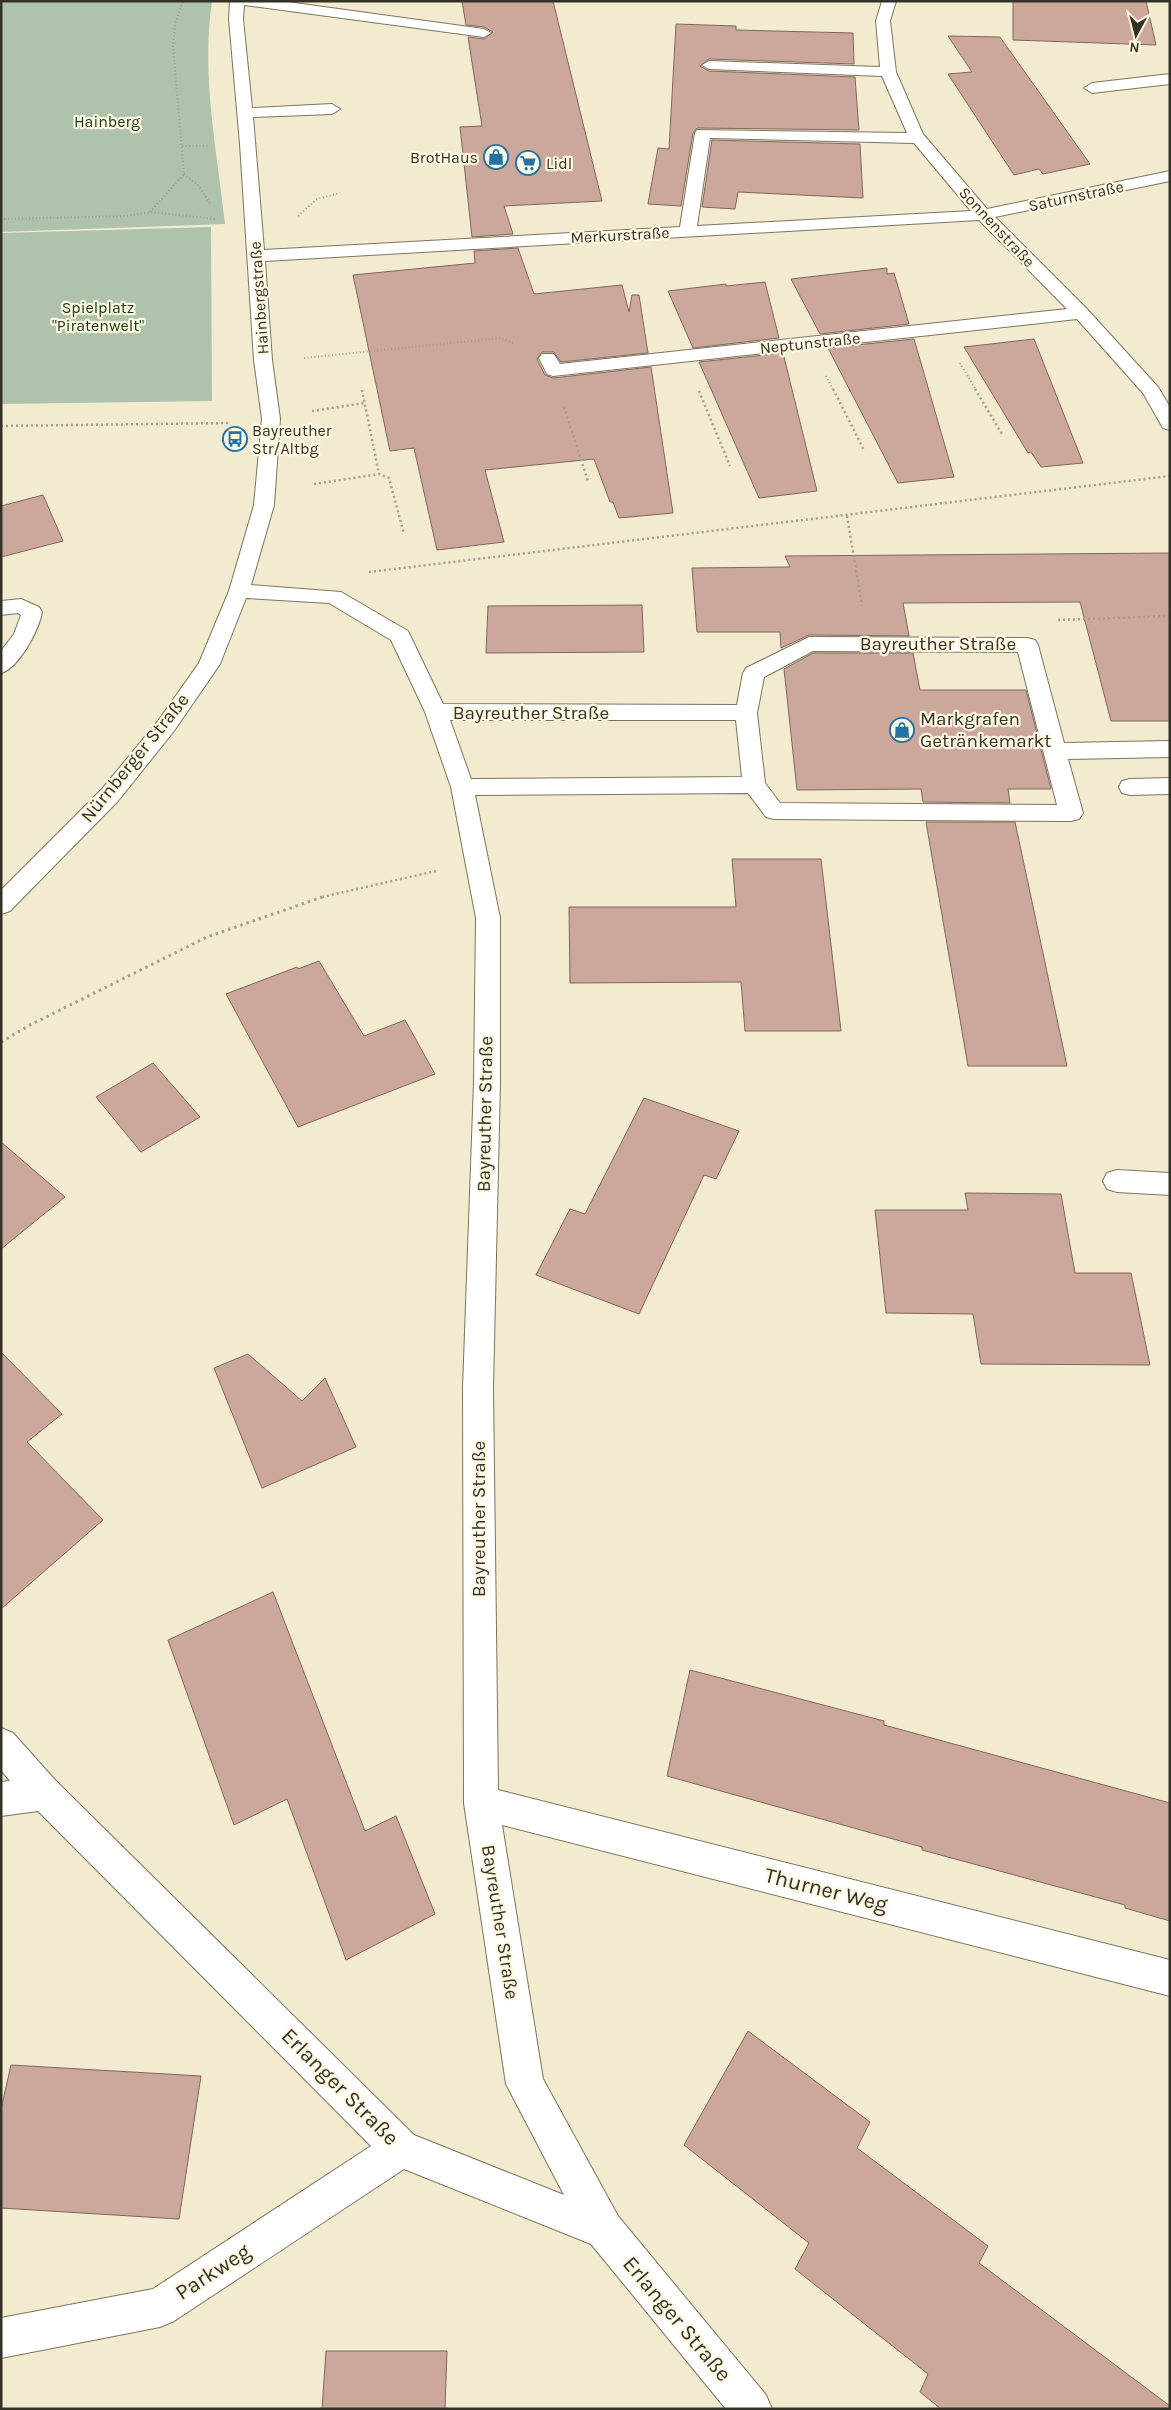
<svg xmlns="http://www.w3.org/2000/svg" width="1171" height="2410" viewBox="0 0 1171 2410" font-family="Karla,sans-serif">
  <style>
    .green { fill: #aec2ac }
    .building { fill: #cca89c; stroke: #80665d }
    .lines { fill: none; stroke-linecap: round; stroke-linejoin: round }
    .minor-casing { stroke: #7c755c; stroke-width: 2 }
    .path-far2 { stroke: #a59f8b; stroke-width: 2; stroke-dasharray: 1 2.5; stroke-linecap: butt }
    .path-far1 { stroke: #a59f8b; stroke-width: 2.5; stroke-dasharray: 2 3; stroke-linecap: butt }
    .path { stroke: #a59f8b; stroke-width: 3; stroke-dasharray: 2.5 4; stroke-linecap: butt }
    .minor { fill: #fff; fill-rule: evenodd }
    .labels { text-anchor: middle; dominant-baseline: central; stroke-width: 4.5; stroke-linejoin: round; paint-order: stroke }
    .far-park-label { font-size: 16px; fill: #143913; stroke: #fef8e2 }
    .far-poi-label { font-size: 16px; fill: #343127; stroke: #fef8e2; text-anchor: start }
    .far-street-label { font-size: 16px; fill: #343127; stroke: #fef8e2 }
    .street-label { font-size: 19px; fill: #343127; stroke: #fef8e2 }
    .poi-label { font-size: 19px; fill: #343127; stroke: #fef8e2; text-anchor: start }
    .near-street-label { font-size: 22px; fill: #343127; stroke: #fef8e2 }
  </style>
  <rect width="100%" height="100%" fill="#f3ebd0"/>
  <g class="green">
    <path d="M1,1H212C201,75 217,150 225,224L1,232Z"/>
    <polygon points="211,227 212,401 1,404 1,233"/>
  </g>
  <g class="building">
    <polygon points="462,1 553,1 602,201 504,206 513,234 472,237 460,127 482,126 468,37 484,39 493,32 484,27 466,25"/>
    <polygon points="1013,1 1146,1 1156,45 1013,40"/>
    <polygon points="676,24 736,26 736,30 853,33 854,64 709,59 700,66 709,71 855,77 859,130 697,128 693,133 681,206 648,204 658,148 669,149"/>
    <polygon points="948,36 1000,37 1090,164 1043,174 1039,169 1014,175 948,74 972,72"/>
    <polygon points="712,140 860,144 863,198 738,192 735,209 702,207"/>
    <polygon points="518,248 534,294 622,285 629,312 632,295 639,295 648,353 561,362 554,352 542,352 537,359 545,375 553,378 651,367 673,513 619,518 613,502 610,502 594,459 485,470 504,542 437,550 414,448 390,451 353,275 475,263 474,251"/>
    <polygon points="887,268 887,274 894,273 909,324 820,334 791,279"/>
    <polygon points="765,282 779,338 693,348 668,291 726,284 726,286"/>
    <polygon points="914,339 954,477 898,483 828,348"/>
    <polygon points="1034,339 1083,463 1041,467 1031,452 1028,453 964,347"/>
    <polygon points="783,353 817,491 759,498 699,362"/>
    <polygon points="43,495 63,541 1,557 1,506"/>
    <polygon points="1170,553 1170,721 1111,721 1080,602 903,603 909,636 809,635 781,648 780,632 697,632 692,568 790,567 785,556"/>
    <polygon points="642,605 644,652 486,653 488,606"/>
    <polygon points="813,653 913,653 920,690 1026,690 1051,789 1008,789 1010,803 923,802 921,789 797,790 784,669"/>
    <polygon points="926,822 1015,822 1067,1066 968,1066"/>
    <polygon points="732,859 821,859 841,1031 745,1031 741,982 570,983 569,907 736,907"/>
    <polygon points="319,961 364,1036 405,1020 435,1074 298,1127 226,994 297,967 298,969"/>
    <polygon points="153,1063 200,1117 141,1152 96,1097"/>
    <polygon points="644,1098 739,1131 716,1179 704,1175 639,1314 536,1275 570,1209 585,1214"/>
    <polygon points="1,1142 65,1197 1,1249"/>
    <polygon points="965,1193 1061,1194 1075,1273 1131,1273 1150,1365 981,1364 973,1314 886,1313 875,1210 968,1210"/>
    <polygon points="1,1352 62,1414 27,1442 103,1520 1,1609"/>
    <polygon points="248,1354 302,1401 325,1378 356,1447 262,1488 214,1368"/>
    <polygon points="273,1592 365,1831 396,1816 435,1914 346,1960 287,1799 234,1825 168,1640"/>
    <polygon points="690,1670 884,1721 884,1725 1170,1803 1170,1921 1125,1908 1125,1905 922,1850 922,1847 667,1776"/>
    <polygon points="748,2031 870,2122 857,2148 988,2246 979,2263 1170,2406 1170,2409 941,2409 920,2392 928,2374 795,2269 809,2243 684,2145"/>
    <polygon points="11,2065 201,2076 179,2219 1,2208 1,2109"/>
    <polygon points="326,2351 447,2351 445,2409 322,2409"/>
  </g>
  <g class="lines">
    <defs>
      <g id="minor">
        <path d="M230,1H280L484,29L491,33L484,37L244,5L243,19L252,108L332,104L340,109L332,114L253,117L264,250L680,227L695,133L697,130L907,133L882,76L709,69L702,65L709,61L880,67L876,21L882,1H896L890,21L896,72L923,134L987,209L1170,171V181L995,217L1087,309L1158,387L1170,407V430L1163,428L1143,393L1077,319L553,376L547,374L539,358L542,354H554L560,364L1067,309L979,220L265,261L272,360L280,419L274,505L251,585L341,592L408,631L443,704L737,705L743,673L746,668L809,637L1027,638L1035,640L1038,645L1064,743L1170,741V757L1068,759L1083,813L1079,819L1071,821L774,819L766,817L748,793L475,795L500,918V1082L493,1388L498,1790L1170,1960V1996L502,1825L543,2079L618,2216L766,2395L772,2409H726L591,2244L404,2169L174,2321L160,2327L1,2358V2318L153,2289L371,2146L38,1811L1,1816V1782L10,1781L1,1770V1728L13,1733L56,1781L414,2135L564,2195L506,2084L464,1803L463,1388L474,1082L476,918L451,787L425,712L391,640L329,603L246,598L220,664L174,731L118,801L10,911L1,914V890L102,789L158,721L199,663L229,591L254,505L262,419L254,360L240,144L229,19ZM710,138L914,143L971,211L697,226ZM813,651L1018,652L1057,805L780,803L765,783L757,713L764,677ZM450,720H736L742,777L471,779Z"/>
        <polygon points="1170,74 1170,84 1092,93 1084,88 1092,83"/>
        <path d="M21,599L39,607L42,612C39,630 19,668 1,673V651L14,634L21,615L18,613L1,615V601Z"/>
        <polygon points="1170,778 1170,794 1130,795 1122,793 1119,787 1122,781 1130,779"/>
        <polygon points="1117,1170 1170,1173 1170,1195 1117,1192 1107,1189 1103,1181 1107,1173"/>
      </g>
    </defs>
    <use href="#minor" class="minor-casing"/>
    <g class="path-far2">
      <polyline points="182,146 209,146"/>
      <polyline points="184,174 199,186 211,205"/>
      <polyline points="150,212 184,174 173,46 175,25 183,1"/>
      <polyline points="298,216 317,199 340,193"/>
      <polyline points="1,219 126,216 150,212 215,219"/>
      <polyline points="304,358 500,338 513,343"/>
      <polyline points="960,363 976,390"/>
      <polyline points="826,376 833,390"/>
    </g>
    <g class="path-far1">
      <polyline points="833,389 864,450"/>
      <polyline points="975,389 1002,434"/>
      <polyline points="362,390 379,474"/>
      <polyline points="699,391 730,466"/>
      <polyline points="564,407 588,481"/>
      <polyline points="312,411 365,403"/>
      <polyline points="1,426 228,423"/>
      <polyline points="314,484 379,474 389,478 404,534"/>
      <polyline points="847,516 862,606"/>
      <polyline points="369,572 1170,476"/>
      <polyline points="1058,620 1170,616"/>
      <polyline points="322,897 436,871"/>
    </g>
    <polyline class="path" points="1,1042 30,1025 207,937 325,896"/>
    <use href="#minor" class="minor"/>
  </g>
  <defs>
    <symbol id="shop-ring" viewBox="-11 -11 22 22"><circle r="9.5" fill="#fef8e2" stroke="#2372a4" stroke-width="1.5"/><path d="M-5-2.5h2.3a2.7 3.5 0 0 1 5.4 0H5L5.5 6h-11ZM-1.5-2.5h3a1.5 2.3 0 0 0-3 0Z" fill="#2372a4"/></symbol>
    <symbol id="supermarket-ring" viewBox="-11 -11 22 22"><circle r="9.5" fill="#fef8e2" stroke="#2372a4" stroke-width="1.5"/><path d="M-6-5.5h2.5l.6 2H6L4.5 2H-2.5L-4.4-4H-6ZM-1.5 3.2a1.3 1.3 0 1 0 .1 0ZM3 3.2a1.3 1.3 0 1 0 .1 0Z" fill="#2372a4"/></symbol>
    <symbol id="bus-ring" viewBox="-11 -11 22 22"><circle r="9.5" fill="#fef8e2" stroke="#2372a4" stroke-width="1.5"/><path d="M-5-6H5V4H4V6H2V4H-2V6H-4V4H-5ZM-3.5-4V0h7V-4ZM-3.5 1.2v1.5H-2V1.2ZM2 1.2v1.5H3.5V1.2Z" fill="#2372a4"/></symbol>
  </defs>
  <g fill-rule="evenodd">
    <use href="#shop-ring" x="482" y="143" width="28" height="28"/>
    <use href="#supermarket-ring" x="514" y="149" width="28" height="28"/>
    <use href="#bus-ring" x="221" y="425" width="28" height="28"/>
    <use href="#shop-ring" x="888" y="716" width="28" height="28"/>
  </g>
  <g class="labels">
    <g class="far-park-label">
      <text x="107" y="121">Hainberg</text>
      <text x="98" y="307">Spielplatz<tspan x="98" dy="18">"Piratenwelt"</tspan></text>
    </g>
    <g class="far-poi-label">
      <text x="478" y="157" text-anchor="end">BrotHaus</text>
      <text x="546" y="163">Lidl</text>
      <text x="252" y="430">Bayreuther<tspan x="252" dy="18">Str/Altbg</tspan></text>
    </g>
    <g class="far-street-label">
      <text transform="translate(1076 196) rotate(-12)">Saturnstraße</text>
      <text transform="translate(997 227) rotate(47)">Sonnenstraße</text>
      <text transform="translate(620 235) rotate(-3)">Merkurstraße</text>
      <text transform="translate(259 298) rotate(-94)">Hainbergstraße</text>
      <text transform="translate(810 343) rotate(-6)">Neptunstraße</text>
    </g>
    <g class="street-label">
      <text x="938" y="644">Bayreuther Straße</text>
      <text x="531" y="713">Bayreuther Straße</text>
      <text transform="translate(135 758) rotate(-51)">Nürnberger Straße</text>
      <text transform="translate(485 1114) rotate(-89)">Bayreuther Straße</text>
      <text transform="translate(479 1519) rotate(-90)">Bayreuther Straße</text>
      <text transform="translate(500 1922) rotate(81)">Bayreuther Straße</text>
    </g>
    <g class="poi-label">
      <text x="920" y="719">Markgrafen<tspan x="920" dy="22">Getränkemarkt</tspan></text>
    </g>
    <g class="near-street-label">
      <text transform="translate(826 1890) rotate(14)">Thurner Weg</text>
      <text transform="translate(340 2087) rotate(45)">Erlanger Straße</text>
      <text transform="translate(213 2272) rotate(-33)">Parkweg</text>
      <text transform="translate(677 2319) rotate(50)">Erlanger Straße</text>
    </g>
  </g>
  <rect width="1171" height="2410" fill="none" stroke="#343127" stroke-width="5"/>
  <g transform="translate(1136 35) rotate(187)" stroke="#fef8e2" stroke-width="4" paint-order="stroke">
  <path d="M0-4L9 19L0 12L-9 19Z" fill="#343127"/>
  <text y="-8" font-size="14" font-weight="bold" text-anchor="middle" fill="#343127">N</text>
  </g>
</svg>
